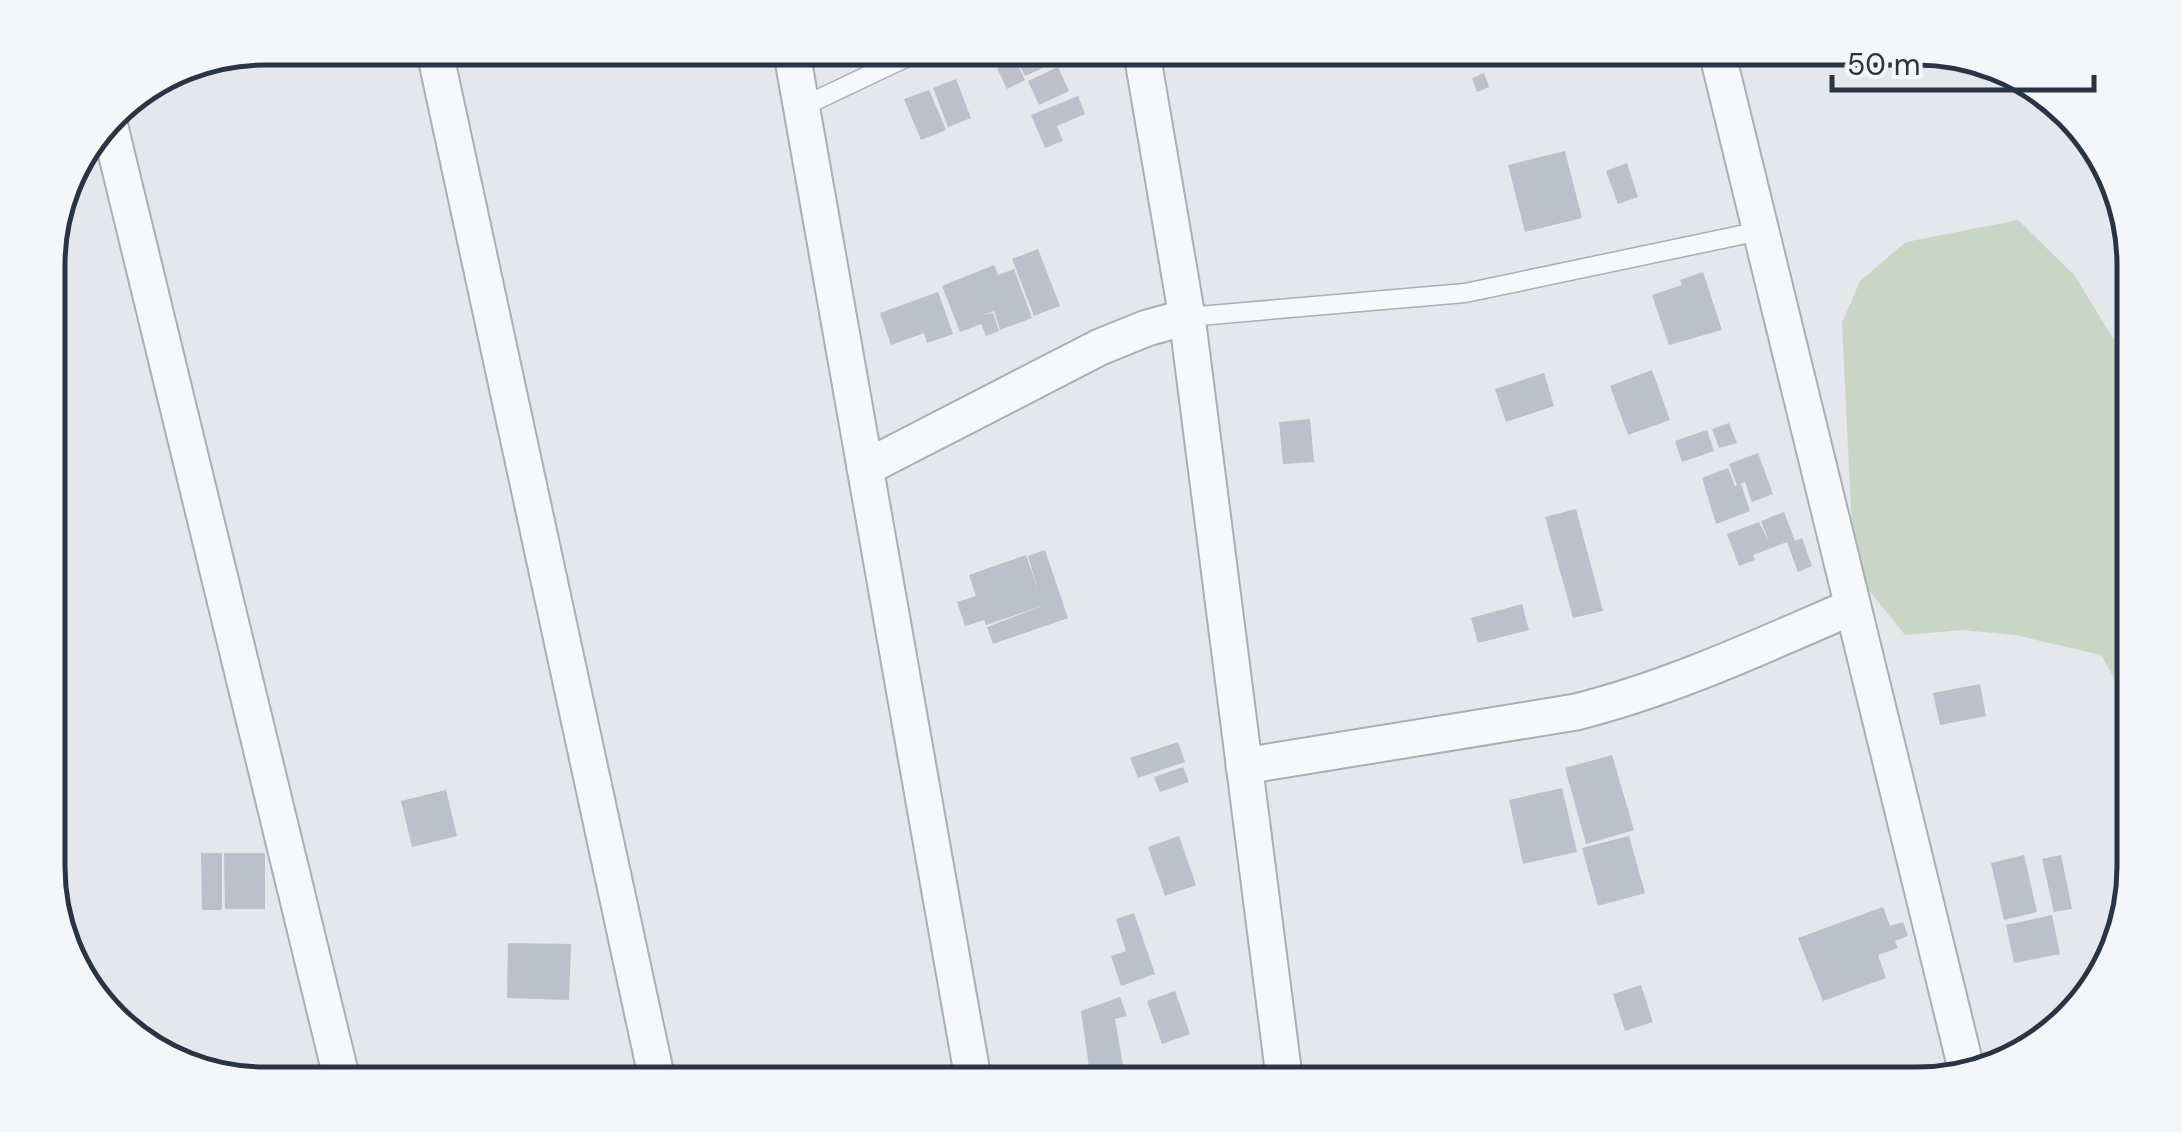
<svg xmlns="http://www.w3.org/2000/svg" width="2182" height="1132" viewBox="0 0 2182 1132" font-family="'DM Sans',sans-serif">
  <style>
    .green { fill: #c9d6c5 }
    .building { fill: #bbc0ca }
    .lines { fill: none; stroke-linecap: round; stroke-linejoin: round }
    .lane-casing { stroke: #a9aeb7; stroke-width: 21 }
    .street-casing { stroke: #a9aeb7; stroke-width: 39 }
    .lane { stroke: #f7f8fa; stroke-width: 18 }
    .street { stroke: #f7f8fa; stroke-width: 35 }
    .rim { fill: none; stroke: #2b3445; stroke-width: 5 }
  </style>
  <rect width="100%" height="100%" fill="#e4e7ec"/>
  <polygon class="green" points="2018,220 2074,275 2133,370 2134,713 2101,655 2015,635 1963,630 1905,635 1854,572 1842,323 1860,281 1906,242"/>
  <g class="building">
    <polygon points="1026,48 1047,48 1054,63 1025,76 1014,53"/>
    <polygon points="1015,59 1025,80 1007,89 997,68"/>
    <polygon points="1058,67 1069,91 1039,105 1028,81"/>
    <polygon points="1484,73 1489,87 1477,92 1472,78"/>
    <polygon points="956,79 971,118 948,127 933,88"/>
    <polygon points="929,90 946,130 921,140 904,99"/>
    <polygon points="1078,96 1085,114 1057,126 1063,141 1045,148 1031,115"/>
    <polygon points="1565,151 1582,218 1525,232 1508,165"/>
    <polygon points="1627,163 1638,197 1618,204 1606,171"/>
    <polygon points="1038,249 1060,306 1034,316 1012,259"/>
    <polygon points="994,265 998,275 1014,269 1032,318 1000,330 994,311 983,315 993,313 999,331 986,336 981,324 960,332 942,286"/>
    <polygon points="1703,272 1722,330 1669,345 1652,295 1682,285 1680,280"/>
    <polygon points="938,292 953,334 927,343 924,333 891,345 880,313"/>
    <polygon points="1652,370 1670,420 1628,435 1610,386"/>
    <polygon points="1544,373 1554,406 1506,422 1495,389"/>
    <polygon points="1310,419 1314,462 1283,464 1279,422"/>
    <polygon points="1729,423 1737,443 1719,448 1712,429"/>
    <polygon points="1707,430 1714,451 1682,462 1675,441"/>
    <polygon points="1758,453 1773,494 1752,502 1745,482 1737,485 1729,464"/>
    <polygon points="1728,468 1735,486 1741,484 1750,511 1716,524 1702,478"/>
    <polygon points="1576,509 1603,611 1573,618 1545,517"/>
    <polygon points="1784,512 1795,541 1802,538 1812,566 1798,572 1787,542 1753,555 1755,560 1739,566 1727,534 1759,522 1769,542 1761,521"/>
    <polygon points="1045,550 1068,618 993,644 987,627 1045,605 986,625 984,620 965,626 957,602 976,596 969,575 1026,555 1038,590 1028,556"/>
    <polygon points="1522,604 1529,630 1478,643 1471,618"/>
    <polygon points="1980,684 1986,716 1940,725 1933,693"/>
    <polygon points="1178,742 1185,762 1138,778 1130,758"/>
    <polygon points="1612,755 1634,830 1586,844 1565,768"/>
    <polygon points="1183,767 1189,782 1160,792 1154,777"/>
    <polygon points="1562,788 1577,852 1523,864 1509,800"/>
    <polygon points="446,790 457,836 412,847 401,801"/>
    <polygon points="1179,836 1196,885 1165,896 1148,847"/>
    <polygon points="1629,836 1645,893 1598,906 1582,848"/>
    <polygon points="201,853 222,853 222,910 202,910"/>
    <polygon points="224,853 265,853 265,909 225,909"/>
    <polygon points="2024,855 2037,912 2004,920 1991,863"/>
    <polygon points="2061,855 2072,909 2054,912 2042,859"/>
    <polygon points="1883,907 1890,926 1903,922 1908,936 1895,941 1898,948 1878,955 1886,978 1823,1001 1798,938"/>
    <polygon points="1134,913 1155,974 1121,986 1111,956 1126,951 1116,919"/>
    <polygon points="2052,915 2060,954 2014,963 2006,925"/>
    <polygon points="508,943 571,944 569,1000 507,998"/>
    <polygon points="1641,985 1653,1022 1625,1031 1613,994"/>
    <polygon points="1175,991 1190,1034 1162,1044 1147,1001"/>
    <polygon points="1120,997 1127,1016 1115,1019 1125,1077 1108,1084 1067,1084 1064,1077 1089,1067 1081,1011"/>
  </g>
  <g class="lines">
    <defs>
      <g id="lane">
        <polyline points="802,107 926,48"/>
        <polyline points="1187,317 1465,293 1760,231"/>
      </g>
      <g id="street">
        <polyline points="434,48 658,1084"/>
        <polyline points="791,48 974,1084"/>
        <polyline points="1141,48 1187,317 1285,1084"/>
        <polyline points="1716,48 1967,1072"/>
        <polyline points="108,119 343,1084"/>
        <polyline points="865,468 1100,347 1147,328 1187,317"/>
        <path d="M1244,766L1576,712C1672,688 1761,646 1852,607"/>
      </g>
    </defs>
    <use href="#lane" class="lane-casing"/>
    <use href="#street" class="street-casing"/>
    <use href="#lane" class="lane"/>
    <use href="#street" class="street"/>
  </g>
  <path d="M0 0H2182V1132H0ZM265 65H1917A200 200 0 0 1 2117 265V867A200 200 0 0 1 1917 1067H265A200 200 0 0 1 65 867V265A200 200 0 0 1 265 65Z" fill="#f4f6f9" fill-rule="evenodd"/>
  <path class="rim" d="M265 65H1917A200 200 0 0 1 2117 265V867A200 200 0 0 1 1917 1067H265A200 200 0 0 1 65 867V265A200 200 0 0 1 265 65Z"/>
  <path d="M1832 75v15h262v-15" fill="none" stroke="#2b3445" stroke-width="5"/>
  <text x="1847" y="75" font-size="30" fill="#2b3445" stroke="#f4f6f9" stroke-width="8" paint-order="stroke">50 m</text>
</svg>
